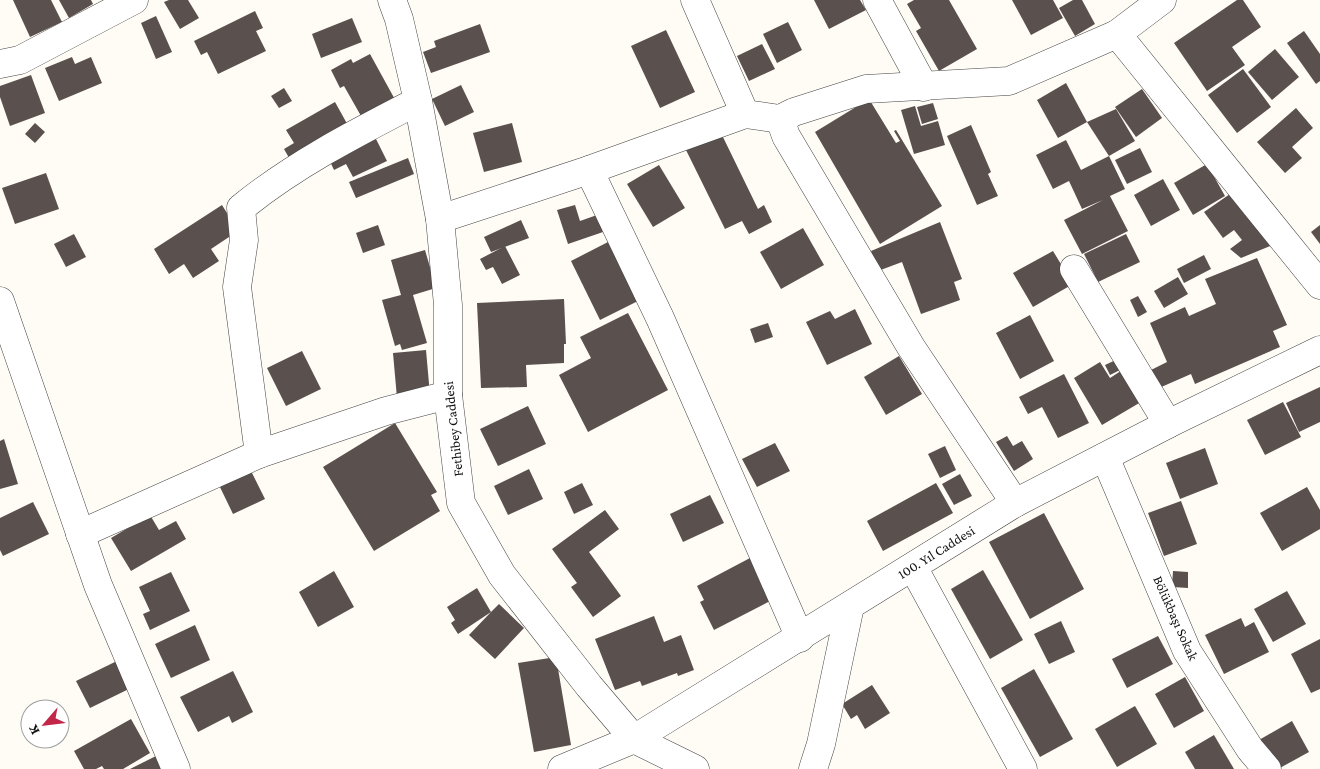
<svg xmlns="http://www.w3.org/2000/svg" width="1320" height="769" viewBox="0 0 1320 769" font-family="'Crimson Pro',serif">
  <style>
    .building { fill: #5a504d }
    .lines { fill: none; stroke-linecap: round; stroke-linejoin: round }
    .minor-casing { stroke: #444; stroke-width: 29 }
    .minor { stroke: #fff; stroke-width: 28 }
    .labels { text-anchor: middle; dominant-baseline: central; stroke-width: 5; stroke-linejoin: round; paint-order: stroke }
    .street-label { font-size: 14px; fill: #111; stroke: #fff }
  </style>
  <rect width="100%" height="100%" fill="#fffbf5"/>
  <g class="building">
    <polygon points="13,0 51,0 62,22 30,37"/>
    <polygon points="59,0 91,0 93,4 69,18"/>
    <polygon points="169,0 188,0 199,18 180,29 164,2"/>
    <polygon points="814,0 860,0 866,10 829,29"/>
    <polygon points="914,0 949,0 977,49 939,71 916,31 921,28 907,4"/>
    <polygon points="1012,0 1053,0 1063,18 1031,35"/>
    <polygon points="1073,0 1082,0 1095,24 1075,36 1059,8"/>
    <polygon points="1237,0 1243,0 1261,27 1232,47 1245,65 1207,91 1174,43"/>
    <polygon points="255,11 263,28 256,31 266,51 218,74 207,52 201,55 194,41"/>
    <polygon points="156,16 172,52 156,59 141,23"/>
    <polygon points="352,18 362,42 321,58 312,34"/>
    <polygon points="788,22 802,50 777,63 763,34"/>
    <polygon points="480,24 490,52 431,73 423,52 436,47 434,41"/>
    <polygon points="666,30 695,92 660,108 631,46"/>
    <polygon points="1304,31 1320,54 1320,81 1316,84 1287,43"/>
    <polygon points="762,44 775,69 749,81 737,56"/>
    <polygon points="1275,49 1299,77 1272,100 1248,72"/>
    <polygon points="370,54 398,105 365,123 344,86 340,88 331,70 351,59 353,63"/>
    <polygon points="72,57 75,64 91,57 102,83 59,101 45,68"/>
    <polygon points="1243,69 1271,107 1237,133 1208,95"/>
    <polygon points="31,75 45,113 10,126 0,97 0,86"/>
    <polygon points="1066,83 1087,122 1058,138 1037,100"/>
    <polygon points="461,85 474,112 445,126 432,99"/>
    <polygon points="284,88 292,101 279,108 271,96"/>
    <polygon points="1142,89 1162,118 1136,137 1115,107"/>
    <polygon points="869,99 896,143 900,141 894,131 896,130 942,206 880,244 815,132"/>
    <polygon points="335,102 350,129 292,163 284,149 294,143 286,130"/>
    <polygon points="933,103 938,119 922,124 917,107"/>
    <polygon points="915,106 921,126 938,121 945,145 914,154 901,110"/>
    <polygon points="1296,108 1313,128 1292,147 1302,158 1285,173 1257,142"/>
    <polygon points="1116,109 1135,141 1109,156 1087,122"/>
    <polygon points="35,123 45,132 35,143 25,134"/>
    <polygon points="512,123 522,162 484,172 473,133"/>
    <polygon points="971,125 991,172 988,174 998,196 977,205 947,136"/>
    <polygon points="373,133 387,161 353,177 346,164 334,170 327,155"/>
    <polygon points="721,133 758,209 764,205 772,222 749,234 742,221 725,229 686,150"/>
    <polygon points="1066,140 1081,170 1109,156 1125,189 1110,196 1128,231 1082,254 1064,220 1103,200 1082,209 1069,181 1053,189 1036,155"/>
    <polygon points="1140,148 1152,172 1127,184 1115,160"/>
    <polygon points="408,158 414,174 356,198 349,182"/>
    <polygon points="1207,164 1225,196 1193,215 1174,183"/>
    <polygon points="659,165 685,208 653,227 627,184"/>
    <polygon points="46,173 59,209 15,224 2,188"/>
    <polygon points="1163,179 1180,210 1151,226 1134,195"/>
    <polygon points="1230,194 1245,215 1252,211 1275,244 1241,258 1230,249 1242,240 1234,230 1223,238 1204,212"/>
    <polygon points="222,205 238,231 211,249 219,261 193,278 184,264 169,274 154,249"/>
    <polygon points="575,205 580,221 597,215 603,232 568,244 557,210"/>
    <polygon points="521,220 529,238 491,252 484,237"/>
    <polygon points="940,222 962,279 954,282 960,300 921,314 902,262 878,271 871,251"/>
    <polygon points="378,225 385,245 363,253 356,233"/>
    <polygon points="1320,225 1320,244 1311,232"/>
    <polygon points="803,228 824,265 781,289 760,252"/>
    <polygon points="74,234 86,257 66,267 54,244"/>
    <polygon points="1126,234 1140,262 1098,282 1084,254"/>
    <polygon points="608,242 638,301 600,320 571,261"/>
    <polygon points="505,246 520,275 502,284 493,267 486,270 480,259"/>
    <polygon points="425,250 436,288 413,295 427,343 402,350 400,344 395,346 382,300 401,295 391,260"/>
    <polygon points="1053,251 1073,284 1033,307 1013,273"/>
    <polygon points="1204,255 1211,269 1184,283 1177,269"/>
    <polygon points="1257,258 1287,325 1273,331 1280,347 1195,384 1191,374 1159,388 1151,370 1167,362 1150,323 1185,307 1189,316 1216,304 1205,279"/>
    <polygon points="1178,277 1188,294 1164,308 1154,291"/>
    <polygon points="1138,296 1147,312 1138,317 1130,300"/>
    <polygon points="564,299 566,344 564,344 564,363 526,365 527,387 481,388 477,303"/>
    <polygon points="855,309 872,344 827,365 806,322 830,311 835,319"/>
    <polygon points="628,313 668,390 588,432 559,375 591,358 580,337"/>
    <polygon points="1030,315 1054,361 1020,379 996,333"/>
    <polygon points="768,323 773,337 755,343 750,329"/>
    <polygon points="426,350 430,395 397,398 393,353"/>
    <polygon points="302,351 321,389 286,406 267,368"/>
    <polygon points="899,356 922,394 886,415 864,377"/>
    <polygon points="1120,358 1124,368 1110,375 1105,365"/>
    <polygon points="1100,362 1110,378 1127,367 1146,399 1102,425 1074,378"/>
    <polygon points="1064,374 1089,423 1058,438 1042,407 1028,414 1019,397"/>
    <polygon points="1320,387 1320,422 1299,432 1286,403"/>
    <polygon points="1283,402 1301,437 1265,455 1247,420"/>
    <polygon points="528,406 546,444 498,466 480,429"/>
    <polygon points="395,423 437,492 431,495 440,511 374,551 323,467"/>
    <polygon points="1007,436 1013,446 1022,441 1033,459 1014,471 996,442"/>
    <polygon points="4,439 18,484 0,489 0,441"/>
    <polygon points="775,443 790,471 757,487 742,459"/>
    <polygon points="945,446 956,470 940,478 928,454"/>
    <polygon points="1205,448 1218,484 1180,499 1166,463"/>
    <polygon points="249,467 265,499 233,514 218,483"/>
    <polygon points="529,469 543,499 508,515 494,486"/>
    <polygon points="960,474 972,496 954,505 942,484"/>
    <polygon points="582,483 593,505 574,514 564,492"/>
    <polygon points="936,483 953,513 883,551 867,521"/>
    <polygon points="1307,487 1320,510 1320,529 1282,551 1260,513"/>
    <polygon points="710,495 724,523 683,542 670,514"/>
    <polygon points="1181,501 1197,544 1164,556 1148,513"/>
    <polygon points="33,502 49,534 3,556 0,550 0,518"/>
    <polygon points="605,510 619,529 589,552 621,596 593,617 571,587 577,583 552,549"/>
    <polygon points="1044,513 1084,589 1030,619 989,542"/>
    <polygon points="150,515 159,530 176,521 186,539 131,571 111,538"/>
    <polygon points="750,558 772,600 714,630 700,602 704,600 697,586"/>
    <polygon points="983,570 1023,640 990,659 951,589"/>
    <polygon points="334,571 354,607 318,627 299,592"/>
    <polygon points="1173,571 1188,572 1188,588 1172,587"/>
    <polygon points="171,572 190,611 150,630 143,614 150,611 139,587"/>
    <polygon points="477,588 491,612 499,604 524,628 495,659 469,635 491,612 458,634 451,623 455,620 447,607"/>
    <polygon points="1287,591 1306,624 1273,642 1254,609"/>
    <polygon points="654,616 664,642 681,635 694,670 678,676 677,673 642,686 640,681 615,690 595,639"/>
    <polygon points="1241,618 1245,627 1254,622 1269,652 1224,674 1205,635"/>
    <polygon points="1061,621 1075,652 1049,664 1034,634"/>
    <polygon points="195,625 210,660 171,678 155,644"/>
    <polygon points="1158,636 1173,664 1127,688 1112,659"/>
    <polygon points="1320,639 1320,689 1311,693 1291,654"/>
    <polygon points="556,657 571,745 534,752 518,663"/>
    <polygon points="121,659 135,686 90,708 76,681"/>
    <polygon points="1034,669 1073,739 1040,757 1001,688"/>
    <polygon points="233,671 253,712 232,723 229,716 198,732 180,697"/>
    <polygon points="1185,677 1204,711 1174,728 1155,694"/>
    <polygon points="872,685 890,713 865,729 857,715 851,719 842,704"/>
    <polygon points="1135,706 1157,744 1117,767 1095,729"/>
    <polygon points="131,719 150,753 123,769 104,769 102,766 96,769 84,769 74,751"/>
    <polygon points="1292,721 1309,752 1278,769 1259,740"/>
    <polygon points="1214,735 1234,769 1195,769 1185,752"/>
    <polygon points="156,756 163,769 130,769"/>
  </g>
  <g class="lines">
    <defs>
      <g id="minor">
        <polyline points="392,0 399,19 418,101 440,219 448,305 448,395 461,503 502,575 589,686 634,739 695,769"/>
        <polyline points="695,0 745,114"/>
        <polyline points="877,0 924,87"/>
        <polyline points="1117,34 1320,285"/>
        <polyline points="0,64 20,60 134,0"/>
        <polyline points="780,119 786,136 911,347 1015,503"/>
        <polyline points="589,170 660,318 800,638"/>
        <polyline points="440,219 589,170 745,114 780,119 794,112 866,89 1009,81 1117,34 1162,0"/>
        <polyline points="1074,269 1168,424"/>
        <polyline points="0,301 98,585 176,769"/>
        <path d="M259,454L237,287L244,240L241,208C295,164 356,133 418,101"/>
        <polyline points="1105,457 1187,651 1250,749 1267,769"/>
        <polyline points="80,534 259,454 386,411 448,395"/>
        <polyline points="913,567 1023,769"/>
        <polyline points="562,769 634,739 1015,503 1168,424 1320,350"/>
        <polyline points="813,769 821,744 850,606"/>
      </g>
    </defs>
    <use href="#minor" class="minor-casing"/>
    <use href="#minor" class="minor"/>
  </g>
  <g class="labels">
    <g class="street-label">
      <text transform="translate(453 429) rotate(-96)">Fethibey Caddesi</text>
      <text transform="translate(936 552) rotate(-32)">100. Yıl Caddesi</text>
      <text transform="translate(1176 618) rotate(66)">Bölükbaşı Sokak</text>
    </g>
  </g>
  <g transform="translate(45 724) rotate(242)"><circle r="24" fill="#ffffff" stroke="#a0a0a0"/>
  <path d="M0-4L9 19L0 12L-9 19Z" fill="#c2274a"/>
  <text y="-8" font-size="14" font-weight="bold" text-anchor="middle" fill="#111111">K</text>
  </g>
</svg>
